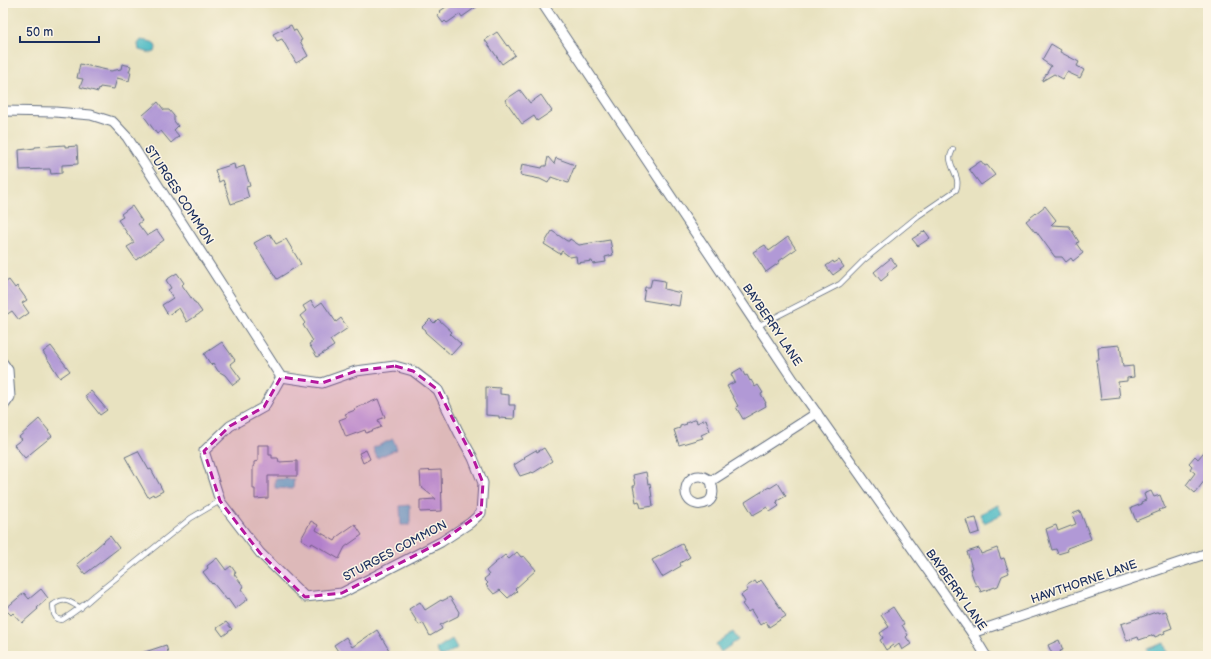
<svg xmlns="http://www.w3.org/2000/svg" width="1211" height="659" viewBox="0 0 1211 659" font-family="'Balsamiq Sans',sans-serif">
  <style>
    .water { fill: #4cbac4; stroke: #347491 }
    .building { fill: #b199d6 }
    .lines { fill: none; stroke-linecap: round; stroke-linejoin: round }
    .lane-casing { stroke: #636e80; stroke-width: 6 }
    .street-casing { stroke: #636e80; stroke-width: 11 }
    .lane { stroke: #fff; stroke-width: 4.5 }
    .street { stroke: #fff; stroke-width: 9 }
    .marked { fill: #b5179e; fill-opacity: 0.2; stroke: #b5179e; stroke-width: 3; stroke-dasharray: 8 5; stroke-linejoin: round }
    .labels { text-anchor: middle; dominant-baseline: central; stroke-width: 3; stroke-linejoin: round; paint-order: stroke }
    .street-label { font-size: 12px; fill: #1b2f5e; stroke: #fcf5e5 }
  </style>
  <rect width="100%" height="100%" fill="#fcf5e5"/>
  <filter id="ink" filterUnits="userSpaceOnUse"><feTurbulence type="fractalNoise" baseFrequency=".025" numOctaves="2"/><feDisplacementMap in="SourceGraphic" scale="8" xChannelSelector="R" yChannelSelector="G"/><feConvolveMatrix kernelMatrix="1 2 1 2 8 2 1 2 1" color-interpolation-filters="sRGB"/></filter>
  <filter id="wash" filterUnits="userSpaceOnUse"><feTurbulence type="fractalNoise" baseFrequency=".012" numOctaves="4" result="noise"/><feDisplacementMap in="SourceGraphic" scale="16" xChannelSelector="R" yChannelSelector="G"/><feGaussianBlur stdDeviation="0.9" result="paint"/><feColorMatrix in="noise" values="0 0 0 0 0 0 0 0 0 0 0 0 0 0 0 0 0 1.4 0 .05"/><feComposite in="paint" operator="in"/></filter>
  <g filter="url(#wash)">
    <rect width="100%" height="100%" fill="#e8e2c0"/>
    <g class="water">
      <polygon points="141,40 152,42 155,44 156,48 155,52 151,53 139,50 138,44"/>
      <polygon points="393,439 397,449 377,458 373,448"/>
      <polygon points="275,479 294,479 293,489 275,488"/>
      <polygon points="410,505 410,525 401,525 400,506"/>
      <polygon points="998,505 1002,514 984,523 980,514"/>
      <polygon points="733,632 738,640 721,652 716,644"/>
      <polygon points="452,639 457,648 444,656 440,656 436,649"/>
      <polygon points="1164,643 1167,652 1155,656 1149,656 1147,649"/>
    </g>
    <g id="blocks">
      <g class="building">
        <polygon points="452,3 482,3 462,17 460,14 447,23 445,21 443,23 437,15 441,12 440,11"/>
        <polygon points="291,25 294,31 296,30 302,40 300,41 308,56 296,63 282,39 277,41 273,34"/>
        <polygon points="497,32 507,46 508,45 515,55 502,64 485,40"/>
        <polygon points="1051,44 1061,50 1060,52 1079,62 1077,66 1084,70 1080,78 1067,72 1063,79 1054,74 1042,81 1051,66 1042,60"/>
        <polygon points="80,64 111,71 121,69 122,64 131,66 129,72 131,72 129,81 117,78 114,89 100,87 98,92 80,87 83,79 77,78"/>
        <polygon points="520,90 530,103 541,95 552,111 537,121 534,116 522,124 505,100"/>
        <polygon points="158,102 164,110 169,110 174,116 174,121 178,126 174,130 179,136 171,143 161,131 157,134 143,115"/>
        <polygon points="65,145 65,147 77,146 78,164 62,165 62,173 51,174 50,169 20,170 19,150 35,148 35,147"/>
        <polygon points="548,157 554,164 556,158 575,165 568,183 551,177 548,183 540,179 520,175 522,164 542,168 543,166 546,166"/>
        <polygon points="981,161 985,166 987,165 995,175 981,185 969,169"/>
        <polygon points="234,164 235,169 244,166 250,186 246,187 249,198 231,204 223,180 219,182 215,170"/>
        <polygon points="132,206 142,221 138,224 147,236 157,230 164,240 136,260 127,247 134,243 118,220 123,217 121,214"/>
        <polygon points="1045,206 1056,220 1051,225 1069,226 1079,242 1076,243 1083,253 1073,261 1071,258 1066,262 1062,257 1055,257 1036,231 1035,232 1026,221"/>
        <polygon points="552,231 567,241 569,241 570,239 579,245 610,240 613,255 605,257 606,262 593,264 592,261 577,263 576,256 570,257 562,251 560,254 544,244"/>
        <polygon points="925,231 930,238 918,246 912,239 923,232 923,233"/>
        <polygon points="270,234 276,244 286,239 301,264 277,279 254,243"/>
        <polygon points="788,237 796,249 779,261 780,262 766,272 753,252 765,245 769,251"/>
        <polygon points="891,258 897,266 887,273 888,275 881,281 874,272"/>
        <polygon points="839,260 844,267 833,275 826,266 833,261 834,263"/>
        <polygon points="177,273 184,283 182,285 194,302 195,302 202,312 187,322 179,308 168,315 162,305 173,298 168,290 171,288 166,280"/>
        <polygon points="652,279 665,281 664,289 681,293 679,306 643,300 645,287 650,287"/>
        <polygon points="9,280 15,288 17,286 27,300 22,303 29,313 19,320 12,311 3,317 3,284"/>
        <polygon points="311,301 315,307 322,302 336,322 341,318 348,328 330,340 334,346 317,357 309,344 313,341 303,325 305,323 300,316 306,311 303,306"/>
        <polygon points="430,319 434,323 438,319 452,332 450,334 461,344 451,355 425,332 426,330 422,327"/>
        <polygon points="222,342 235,360 230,364 241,379 233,385 225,375 218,371 213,363 211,365 204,354"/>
        <polygon points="1120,345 1123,367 1133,366 1134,377 1127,378 1127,381 1118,382 1120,398 1101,400 1096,360 1099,360 1098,347"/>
        <polygon points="51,346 70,371 60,378 43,352"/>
        <polygon points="741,368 745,376 747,375 750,381 751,380 755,387 758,385 763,393 761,394 766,403 765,403 766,406 743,419 736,407 738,406 727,386 735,382 731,374"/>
        <polygon points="486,387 500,388 500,394 509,395 509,405 515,405 514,419 499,418 499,416 486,415"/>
        <polygon points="91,391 107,410 100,415 85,396"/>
        <polygon points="378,399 385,417 378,420 381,427 366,433 365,430 346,437 339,420 347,417 345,414 355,410 354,409"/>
        <polygon points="39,419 49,431 48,431 52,436 25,458 14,445 22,439 19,437"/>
        <polygon points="696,419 697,423 706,419 710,431 701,435 703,438 679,445 674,430 680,428 680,426 687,424 686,423"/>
        <polygon points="258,445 269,445 269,455 272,455 272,458 278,458 279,462 297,461 297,476 268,476 268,498 255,499 255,489 253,489 253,466 254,466 254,462 258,461"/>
        <polygon points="1208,447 1208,476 1195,493 1186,485 1195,473 1190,469 1192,466 1189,463 1195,456 1198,459"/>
        <polygon points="544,448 552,461 533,473 532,472 520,476 514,465 525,458 524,457 536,450 537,452"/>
        <polygon points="366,450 370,459 363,463 359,453"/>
        <polygon points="138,451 149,470 151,469 163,491 154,496 153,494 148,497 125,457"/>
        <polygon points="441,470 442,511 420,512 420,500 436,499 421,487 420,471"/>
        <polygon points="646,472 648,484 650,483 653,506 641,508 639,501 636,502 633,486 635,486 633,475"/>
        <polygon points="778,483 786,496 777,501 778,502 776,503 779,506 770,512 767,507 753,515 745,502 769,487 770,488"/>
        <polygon points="1151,491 1154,497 1160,495 1165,508 1159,510 1160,511 1136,521 1131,508 1142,504 1141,502 1146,500 1144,494"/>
        <polygon points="1080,511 1091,539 1067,548 1068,551 1058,554 1056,549 1052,550 1046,529 1056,525 1058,531 1076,524 1072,514"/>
        <polygon points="976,518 980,532 971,535 966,520"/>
        <polygon points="311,521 318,525 316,530 335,541 338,536 355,524 362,535 345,547 339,559 312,543 311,545 301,539"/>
        <polygon points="110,536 119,548 85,574 77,564"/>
        <polygon points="682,544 690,557 680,563 681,566 662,577 652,560"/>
        <polygon points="979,548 981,554 997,548 1001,559 1004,558 1009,573 1002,576 998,586 981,592 978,585 976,586 970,569 972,568 967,552"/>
        <polygon points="517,552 521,557 524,556 536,570 515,589 517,591 508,598 500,590 494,594 486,585 488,583 484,579 489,575 486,571 495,563 505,555 509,559"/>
        <polygon points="217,558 226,570 231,566 236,573 234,574 244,587 241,589 248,599 235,609 228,599 227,600 213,583 212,584 203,572 208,568 207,566"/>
        <polygon points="761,580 786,616 769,627 766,621 760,625 751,610 748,612 742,604 745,602 741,595 748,590 746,587 755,581 757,584"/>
        <polygon points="41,589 48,598 37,608 38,609 22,623 13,613 11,615 5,609 24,593 29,599"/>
        <polygon points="450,597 459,612 458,616 440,625 442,629 430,636 423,623 419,625 409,609 420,602 425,610 441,600 442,601"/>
        <polygon points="893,607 904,624 902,625 908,635 906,637 911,644 902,650 899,644 894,648 893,645 886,650 880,640 883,638 880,633 889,627 881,615"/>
        <polygon points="1166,611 1172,628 1164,631 1165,633 1155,637 1154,635 1139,640 1138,637 1127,641 1121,624 1156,612 1158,612 1158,613"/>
        <polygon points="226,622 232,629 223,636 217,628"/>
        <polygon points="377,630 389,650 380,656 341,656 334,645 346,637 352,647"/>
        <polygon points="1059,640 1063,650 1060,651 1062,656 1053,656 1048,645"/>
        <polygon points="166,645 169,656 139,656 139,654"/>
      </g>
    </g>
  </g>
  <g filter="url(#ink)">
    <use href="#blocks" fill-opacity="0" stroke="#636e80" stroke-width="1"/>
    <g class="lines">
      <defs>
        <g id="lane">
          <path d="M758,326L840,284L864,260L918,216L956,190C961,178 951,170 950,158C950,155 952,152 953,149"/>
          <path d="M81,608C69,602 65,596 53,605L54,614L57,619L62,620C75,612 83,606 95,595L191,518L220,501"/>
        </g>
        <g id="street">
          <polyline points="542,3 794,381 972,633 986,656"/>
          <polyline points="3,111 55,112 91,115 113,122 127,137 281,377 322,383 356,371 395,366 413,371 438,390 459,433 473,458 483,483 481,513 470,523 441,542 342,593 305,597 260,553 220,501 204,451 230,426 264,407 281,377"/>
          <polyline points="3,363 8,370 10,397 3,407"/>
          <path d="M711,481C708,479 704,476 700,476C684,475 680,500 696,504C700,505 704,504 708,502C715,497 713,488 711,481L817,413"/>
          <polyline points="972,633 1205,554"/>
        </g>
      </defs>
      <use href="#lane" class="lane-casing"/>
      <use href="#street" class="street-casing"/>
      <use href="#lane" class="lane"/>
      <use href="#street" class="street"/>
    </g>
  </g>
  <path class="marked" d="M395,366L413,371L438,390L473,458L483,483L481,513L441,542L342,593L305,597L260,553L220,501L204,451L230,426L264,407L281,377L322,383L356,371Z"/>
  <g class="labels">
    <g class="street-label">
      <text transform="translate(179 195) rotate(57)">STURGES COMMON</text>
      <text transform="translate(772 325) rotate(56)">BAYBERRY LANE</text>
      <text transform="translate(395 551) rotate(-28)">STURGES COMMON</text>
      <text transform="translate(1084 582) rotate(-19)">HAWTHORNE LANE</text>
      <text transform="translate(956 590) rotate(55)">BAYBERRY LANE</text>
    </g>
  </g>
  <rect width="1211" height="659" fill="none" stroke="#fcf5e5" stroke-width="16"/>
  <path d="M20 36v6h79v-6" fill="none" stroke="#1b2f5e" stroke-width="2"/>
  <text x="26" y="36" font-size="12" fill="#1b2f5e" stroke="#fcf5e5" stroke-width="3" paint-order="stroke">50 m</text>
</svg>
